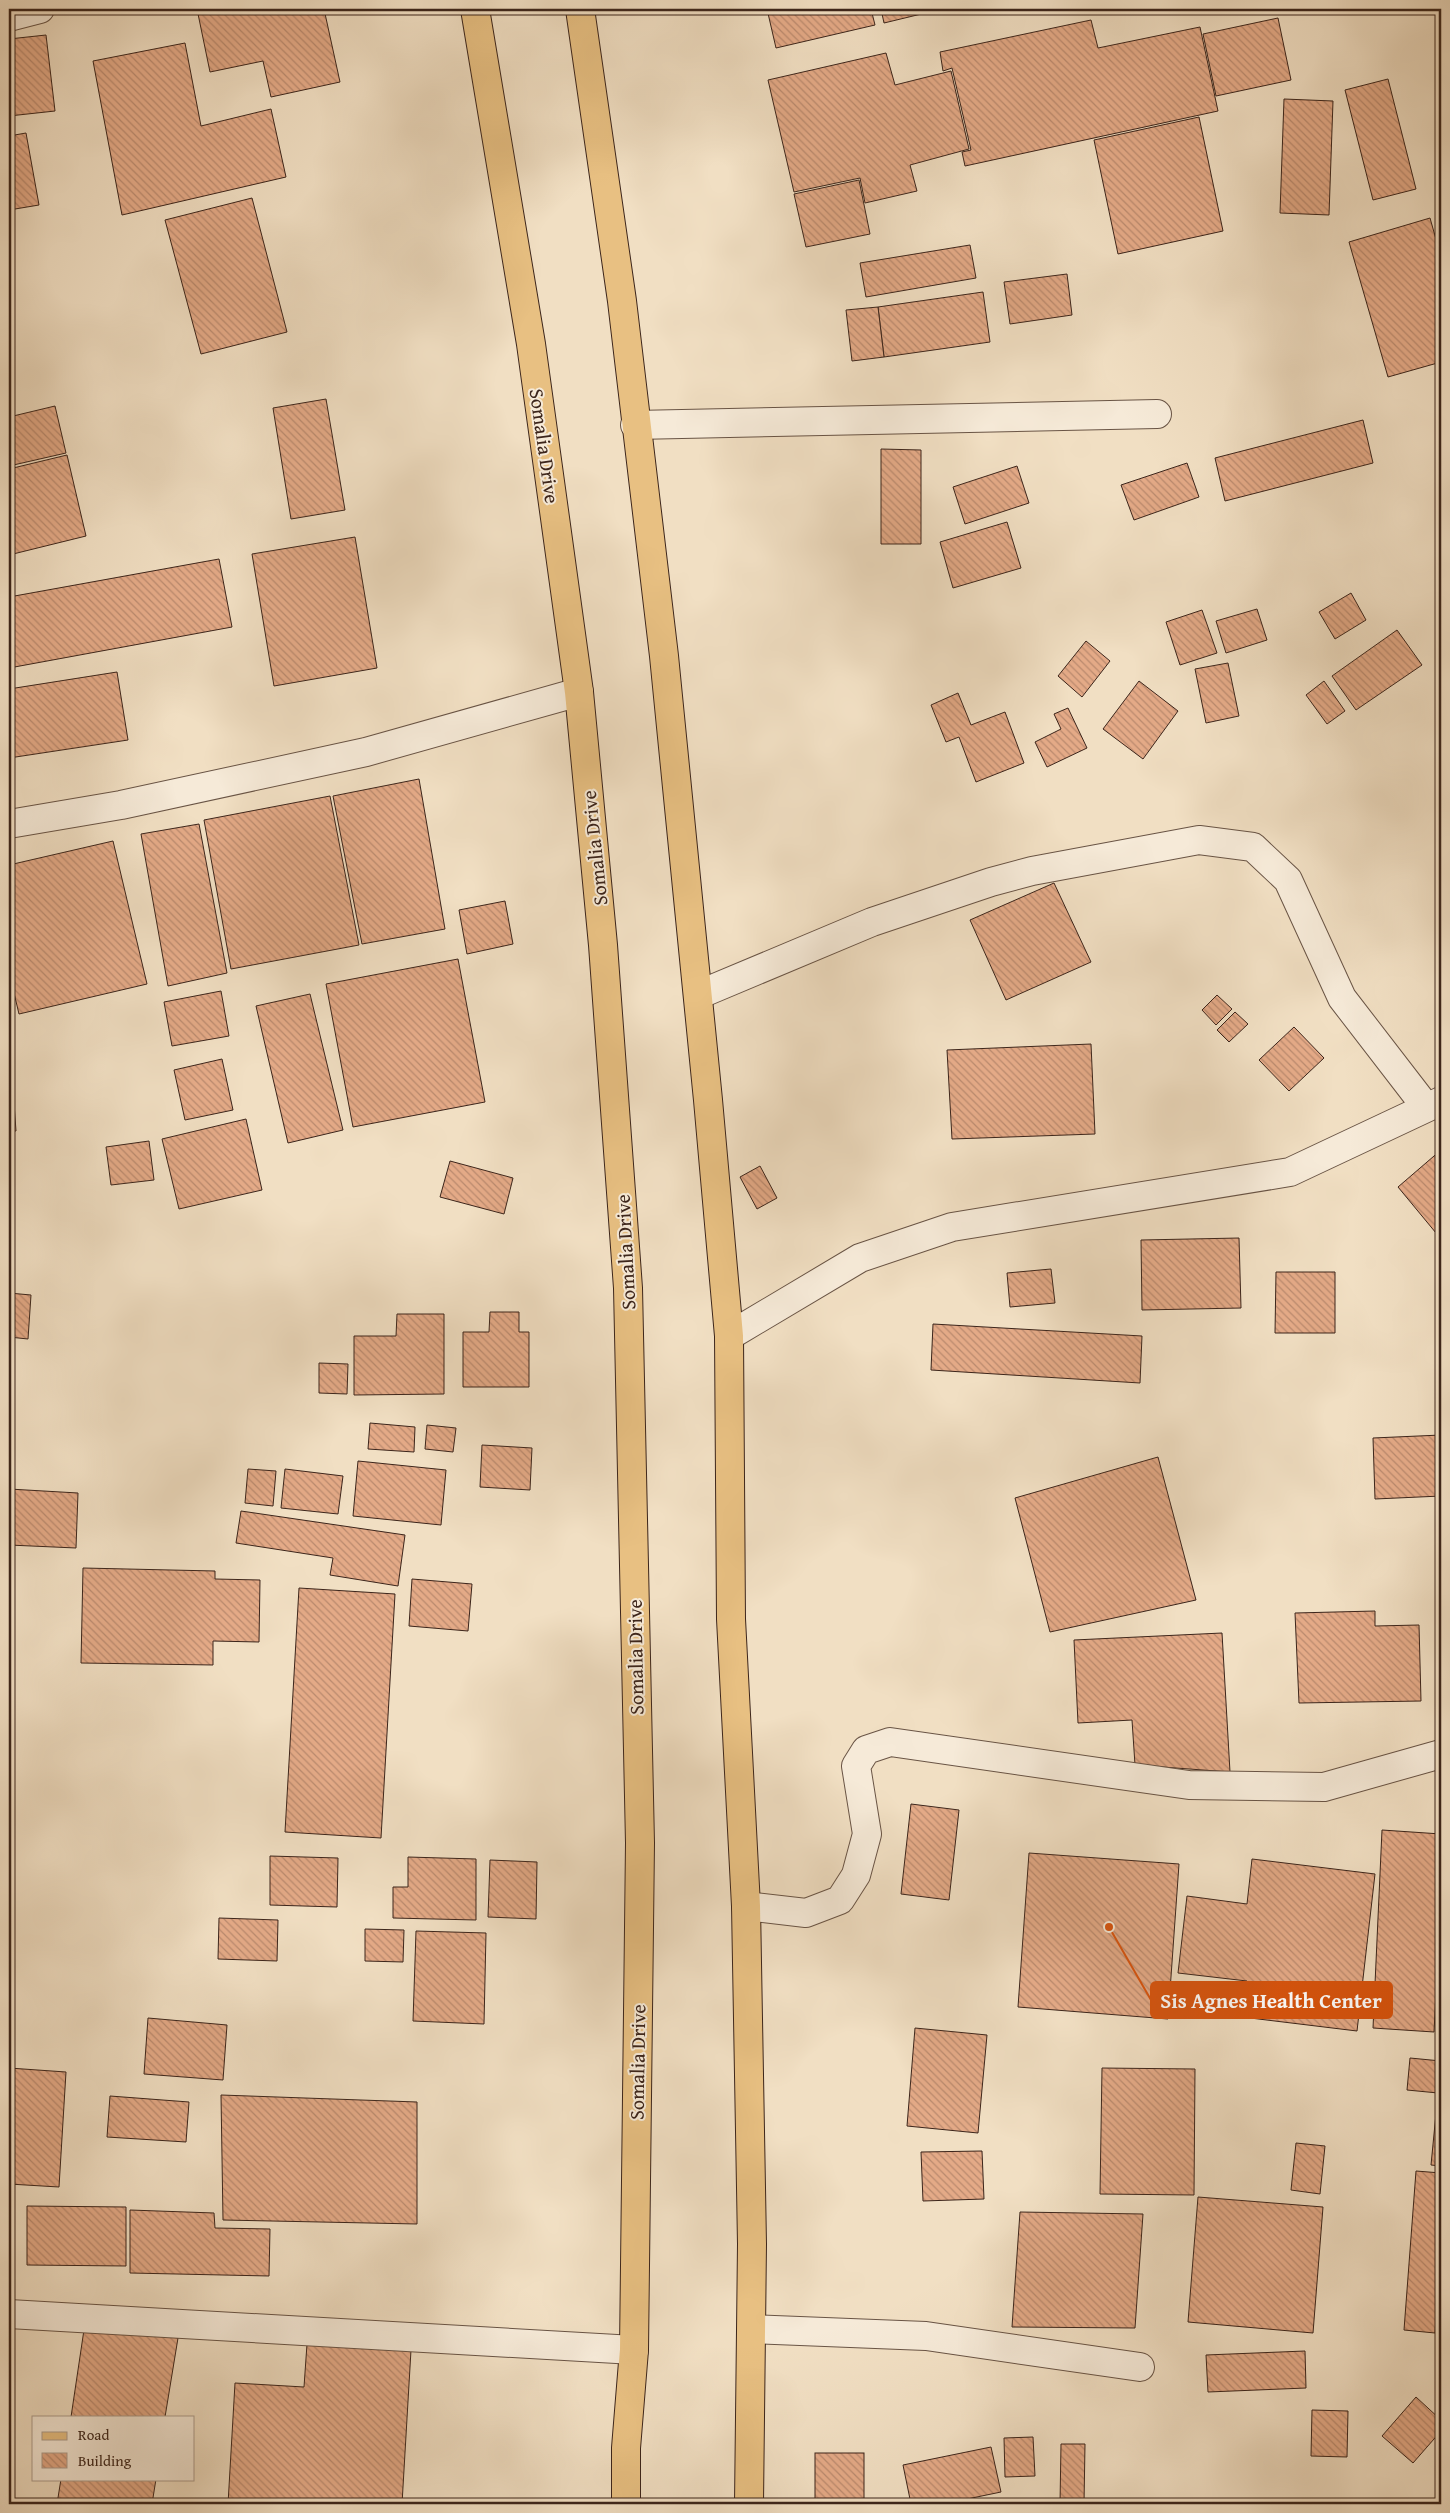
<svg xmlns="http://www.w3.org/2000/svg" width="1450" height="2513" viewBox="0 0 1450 2513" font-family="'Gentium Book Plus',serif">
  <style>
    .building { fill: url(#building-back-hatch); stroke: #3c251b }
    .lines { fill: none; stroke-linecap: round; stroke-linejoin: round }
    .minor-casing { stroke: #695445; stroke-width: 30 }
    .major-casing { stroke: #3c251b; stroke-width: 30 }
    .minor { stroke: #f6ead8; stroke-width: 28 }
    .major { stroke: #e8c082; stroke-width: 28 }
    .labels { text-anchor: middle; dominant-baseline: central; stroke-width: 4; stroke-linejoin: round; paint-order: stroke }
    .street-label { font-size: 20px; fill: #3c251b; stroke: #f6ead8 }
    .leader { fill: none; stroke: #d7540e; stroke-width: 2 }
    .callout-dot { fill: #d7540e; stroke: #f6ead8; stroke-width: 2 }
    .callout { fill: #d7540e; stroke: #d7540e; stroke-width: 2 }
    .callout-label { font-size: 21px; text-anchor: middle; font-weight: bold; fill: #fff }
  </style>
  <defs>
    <pattern id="building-back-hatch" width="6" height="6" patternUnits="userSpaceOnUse" patternTransform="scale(1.25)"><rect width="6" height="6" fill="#e4aa87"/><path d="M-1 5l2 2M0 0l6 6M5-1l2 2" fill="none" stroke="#ba8a6e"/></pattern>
  </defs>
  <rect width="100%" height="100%" fill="#f1dfc3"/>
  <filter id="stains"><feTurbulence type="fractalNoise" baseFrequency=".004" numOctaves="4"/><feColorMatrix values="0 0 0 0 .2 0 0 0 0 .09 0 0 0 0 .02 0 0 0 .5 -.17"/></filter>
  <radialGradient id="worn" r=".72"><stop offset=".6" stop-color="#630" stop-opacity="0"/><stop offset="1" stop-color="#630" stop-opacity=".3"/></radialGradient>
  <g class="building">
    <polygon points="197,9 324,9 340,82 271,97 263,61 210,72"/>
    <polygon points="767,9 871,9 875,25 776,48"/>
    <polygon points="881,9 942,9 884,23"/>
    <polygon points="1278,18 1291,80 1216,96 1203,34"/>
    <polygon points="1091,20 1098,48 1200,27 1218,111 965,166 962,152 971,150 952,68 943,71 940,52"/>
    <polygon points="46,35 55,111 9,116 9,39"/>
    <polygon points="185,43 201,126 271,109 286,177 122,215 93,61"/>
    <polygon points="886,53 895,85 951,71 969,149 910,165 917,191 865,203 860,178 794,192 768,80"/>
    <polygon points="1388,79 1416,189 1373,200 1345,90"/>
    <polygon points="1284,99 1333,101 1329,215 1280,213"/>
    <polygon points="1199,117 1223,231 1118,254 1094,140"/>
    <polygon points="26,133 39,205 9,210 9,136"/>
    <polygon points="859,180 870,234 806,247 794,194"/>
    <polygon points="252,198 287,332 201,354 165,220"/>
    <polygon points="1430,218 1441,257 1441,362 1388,377 1349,242"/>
    <polygon points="970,245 976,278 866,297 860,263"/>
    <polygon points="1067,274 1072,315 1010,324 1004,282"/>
    <polygon points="983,292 990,342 884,357 878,307"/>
    <polygon points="878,307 884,357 852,361 846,310"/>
    <polygon points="326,399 345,510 291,519 273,408"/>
    <polygon points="55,406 66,453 9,466 9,417"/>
    <polygon points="1363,420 1373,463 1225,501 1215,458"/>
    <polygon points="881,449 921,450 921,544 881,544"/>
    <polygon points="67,455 86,536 9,555 9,469"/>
    <polygon points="1187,463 1199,497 1134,520 1121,485"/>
    <polygon points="1017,466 1029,503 965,524 953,487"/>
    <polygon points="1007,522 1021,568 953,588 940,542"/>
    <polygon points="355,537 377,668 274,686 252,554"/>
    <polygon points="219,559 232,627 9,668 9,597"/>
    <polygon points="1351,593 1366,620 1335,639 1319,612"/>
    <polygon points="1257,609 1267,640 1226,653 1216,621"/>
    <polygon points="1202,610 1217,653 1180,665 1166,622"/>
    <polygon points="1397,630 1422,665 1356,710 1332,676"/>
    <polygon points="1086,641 1110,661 1082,697 1058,676"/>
    <polygon points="1228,663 1239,716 1206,723 1195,669"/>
    <polygon points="117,672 128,740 9,758 9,689"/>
    <polygon points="1139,681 1178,711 1143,759 1103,729"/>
    <polygon points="1324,681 1345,711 1327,724 1306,695"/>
    <polygon points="958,693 971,725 1005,712 1024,763 976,782 959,737 946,742 931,705"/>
    <polygon points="1068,708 1087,748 1047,767 1035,742 1061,729 1054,714"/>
    <polygon points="419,779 445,929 362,944 333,796"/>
    <polygon points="330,796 359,945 231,969 204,820"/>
    <polygon points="199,824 227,973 168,986 141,834"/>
    <polygon points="113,841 147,984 19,1014 9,972 9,865"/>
    <polygon points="1054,883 1091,962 1006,1000 970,920"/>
    <polygon points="505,901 513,944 467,954 459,910"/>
    <polygon points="458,959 485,1102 353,1127 326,984"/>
    <polygon points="221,991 229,1036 172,1046 164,1002"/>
    <polygon points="310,994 343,1130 288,1143 256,1006"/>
    <polygon points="1217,995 1232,1009 1216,1025 1202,1010"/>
    <polygon points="1235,1012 1248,1024 1229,1042 1217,1030"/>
    <polygon points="1294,1027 1324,1058 1289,1091 1259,1060"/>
    <polygon points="9,1034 16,1131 9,1131"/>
    <polygon points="1091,1044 1095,1134 952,1139 947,1050"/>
    <polygon points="222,1059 233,1110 185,1120 174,1070"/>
    <polygon points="246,1119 262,1190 179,1209 162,1139"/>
    <polygon points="149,1141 154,1180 111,1185 106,1147"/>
    <polygon points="1441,1150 1441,1239 1398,1187"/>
    <polygon points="450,1161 513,1178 504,1214 440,1197"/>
    <polygon points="760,1166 777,1198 757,1209 740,1177"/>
    <polygon points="1239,1238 1241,1308 1142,1310 1141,1240"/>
    <polygon points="1051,1269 1055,1303 1010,1307 1007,1273"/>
    <polygon points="1276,1272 1335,1272 1335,1333 1275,1333"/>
    <polygon points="9,1293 31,1295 28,1339 9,1337"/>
    <polygon points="490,1312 519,1312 519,1332 529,1332 529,1387 463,1387 463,1332 489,1332"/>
    <polygon points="397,1314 444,1314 444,1394 354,1395 354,1336 396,1336"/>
    <polygon points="933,1324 1142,1336 1140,1383 931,1370"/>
    <polygon points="319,1363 348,1364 347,1394 319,1393"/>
    <polygon points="370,1423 415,1427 414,1452 368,1449"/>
    <polygon points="427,1425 456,1428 453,1452 425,1449"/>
    <polygon points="1441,1435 1441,1496 1375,1499 1373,1438"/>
    <polygon points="482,1445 532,1448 530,1490 480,1487"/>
    <polygon points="1158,1457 1196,1600 1050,1632 1015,1498"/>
    <polygon points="358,1461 446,1470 441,1525 353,1516"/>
    <polygon points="248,1469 276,1471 273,1506 245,1503"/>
    <polygon points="285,1469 343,1476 338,1514 281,1508"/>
    <polygon points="9,1489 78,1493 76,1548 9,1545"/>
    <polygon points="241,1511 405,1535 398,1586 330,1575 333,1558 236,1543"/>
    <polygon points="83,1568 215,1571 215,1579 260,1580 259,1642 213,1641 213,1665 81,1663"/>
    <polygon points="412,1579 472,1584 468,1631 409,1626"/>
    <polygon points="299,1588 395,1594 381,1838 285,1832"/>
    <polygon points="1375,1611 1375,1626 1419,1625 1421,1701 1299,1703 1295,1613"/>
    <polygon points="1222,1633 1230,1772 1135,1765 1132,1720 1078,1723 1074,1640"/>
    <polygon points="911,1804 959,1810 949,1900 901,1894"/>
    <polygon points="1382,1830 1441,1834 1441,1894 1434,2032 1373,2028"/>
    <polygon points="1029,1853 1179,1864 1168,2019 1018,2007"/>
    <polygon points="270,1856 338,1858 337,1907 270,1905"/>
    <polygon points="408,1857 476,1859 476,1920 393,1918 393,1887 408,1887"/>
    <polygon points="1252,1859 1375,1874 1357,2031 1242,2017 1247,1981 1178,1973 1187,1896 1247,1904"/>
    <polygon points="490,1860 537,1862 536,1919 488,1917"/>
    <polygon points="219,1918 278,1920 277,1961 218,1959"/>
    <polygon points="365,1929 404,1930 403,1962 365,1961"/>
    <polygon points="416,1931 486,1933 484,2024 413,2021"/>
    <polygon points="148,2018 227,2025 223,2080 144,2074"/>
    <polygon points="915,2028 987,2035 978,2133 907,2126"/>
    <polygon points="1410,2058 1441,2061 1441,2166 1431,2165 1438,2093 1407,2090"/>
    <polygon points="9,2068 66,2072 59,2187 9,2184"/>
    <polygon points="1102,2068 1195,2069 1194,2195 1100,2194"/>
    <polygon points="221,2095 417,2102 417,2224 223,2220"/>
    <polygon points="110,2096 189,2102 186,2142 107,2137"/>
    <polygon points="1296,2143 1325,2146 1320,2194 1291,2190"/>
    <polygon points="982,2151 984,2199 923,2201 921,2152"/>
    <polygon points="1416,2171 1441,2173 1441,2252 1435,2333 1404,2330"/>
    <polygon points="1198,2197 1323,2207 1313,2333 1188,2322"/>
    <polygon points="27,2206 126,2207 126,2266 27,2265"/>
    <polygon points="130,2210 214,2213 215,2228 270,2229 269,2276 130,2273"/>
    <polygon points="1020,2212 1143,2214 1135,2328 1012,2327"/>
    <polygon points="85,2323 178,2338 165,2417 71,2417"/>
    <polygon points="307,2344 411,2350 402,2504 228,2504 235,2383 304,2387"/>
    <polygon points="1305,2351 1306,2388 1208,2392 1206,2355"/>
    <polygon points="1416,2397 1441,2420 1441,2431 1413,2463 1382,2436"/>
    <polygon points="1312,2410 1348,2411 1347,2457 1311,2456"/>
    <polygon points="1033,2437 1035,2476 1005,2477 1004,2438"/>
    <polygon points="1061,2444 1085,2444 1084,2504 1060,2504"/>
    <polygon points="991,2447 1001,2492 943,2504 911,2504 903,2465"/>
    <rect x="815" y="2453" width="49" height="51"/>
    <polygon points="61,2479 156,2479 152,2504 57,2504"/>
  </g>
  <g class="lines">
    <defs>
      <g id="minor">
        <polyline points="9,17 40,9"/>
        <polyline points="635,425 1157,414"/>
        <polyline points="9,824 121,805 366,752 579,692"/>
        <polyline points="698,995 872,922 991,882 1032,871 1199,840 1253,847 1288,880 1342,998 1426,1107"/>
        <polyline points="729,1336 860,1258 952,1227 1290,1172 1441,1101"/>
        <polyline points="746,1906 806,1913 840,1900 856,1875 867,1834 856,1766 866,1750 890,1742 1189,1785 1324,1787 1441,1754"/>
        <polyline points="9,2314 634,2350"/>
        <polyline points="752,2329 926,2336 1140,2367"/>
      </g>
      <g id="major">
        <polyline points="475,9 531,344 579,692 603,945 628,1288 640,1843 634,2350 626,2448 626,2504"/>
        <polyline points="580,9 622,301 664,656 708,1100 729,1336 731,1619 746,1906 752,2244 749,2504"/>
      </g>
    </defs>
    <use href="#minor" class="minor-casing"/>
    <use href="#major" class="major-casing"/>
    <use href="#minor" class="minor"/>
    <use href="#major" class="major"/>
  </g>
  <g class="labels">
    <g class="street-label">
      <text transform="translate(545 446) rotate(82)">Somalia Drive</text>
      <text transform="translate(594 848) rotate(-96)">Somalia Drive</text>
      <text transform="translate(625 1252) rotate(-93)">Somalia Drive</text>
      <text transform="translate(635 1657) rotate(-91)">Somalia Drive</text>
      <text transform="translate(637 2062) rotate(-89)">Somalia Drive</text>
    </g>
  </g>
  <path class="leader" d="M1109 1927L1151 2000"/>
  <circle class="callout-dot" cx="1109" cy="1927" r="5"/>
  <rect class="callout" x="1151" y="1982" width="241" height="36" rx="5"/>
  <g class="callout-label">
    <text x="1271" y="2008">Sis Agnes Health Center</text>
  </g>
  <rect width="1450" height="2513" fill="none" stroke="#f1dfc3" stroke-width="30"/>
  <rect x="10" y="10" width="1430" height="2493" fill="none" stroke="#3c251b" stroke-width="2.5"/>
  <rect x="15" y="15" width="1420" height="2483" fill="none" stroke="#3c251b"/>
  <rect x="32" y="2416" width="162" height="65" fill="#f6ead8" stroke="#ac9b8c"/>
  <rect x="42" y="2432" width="25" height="8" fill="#e8c082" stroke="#ac9b8c"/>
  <text x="78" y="2440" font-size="15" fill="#3c251b">Road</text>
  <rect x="42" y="2453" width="25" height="15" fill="url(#building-back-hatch)" stroke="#ac9b8c"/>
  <text x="78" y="2466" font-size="15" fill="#3c251b">Building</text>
  <rect width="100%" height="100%" filter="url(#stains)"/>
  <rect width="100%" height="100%" fill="url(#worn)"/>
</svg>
